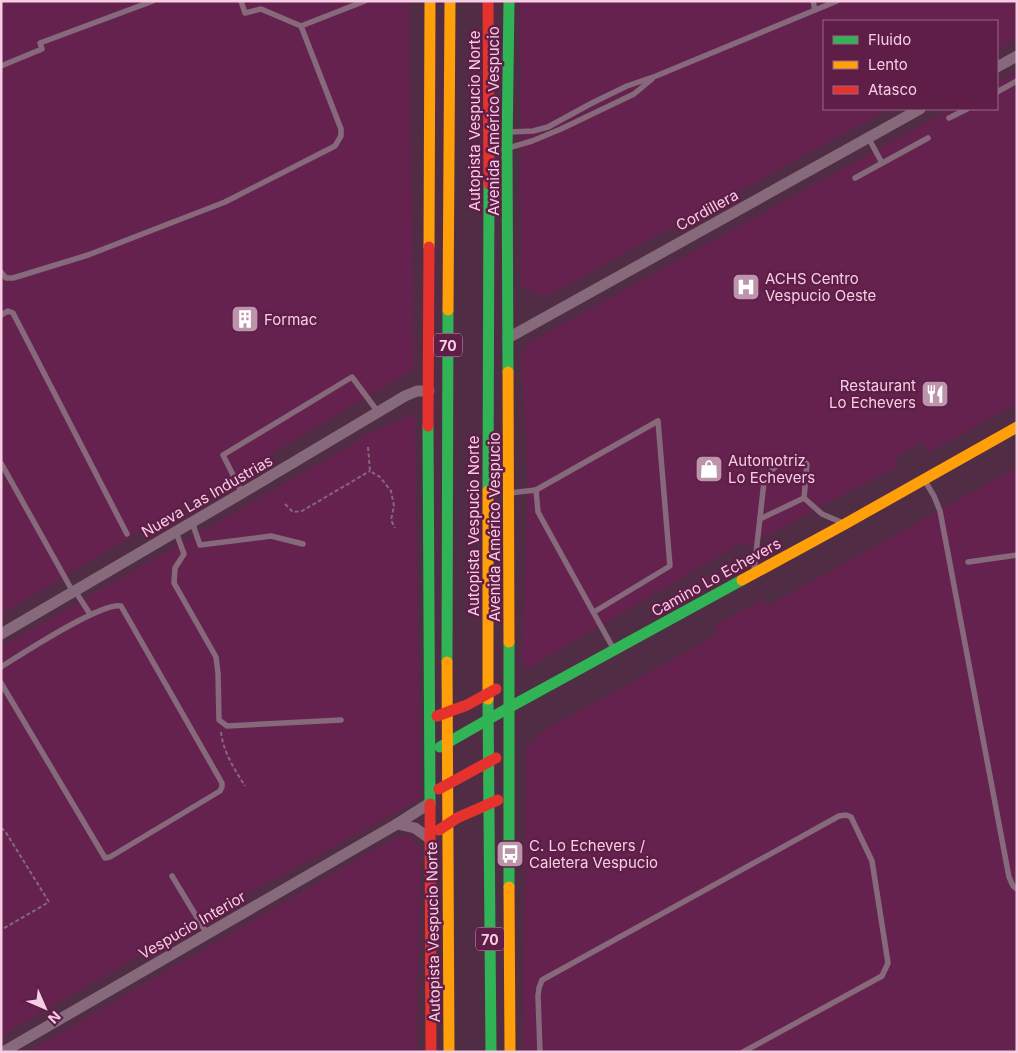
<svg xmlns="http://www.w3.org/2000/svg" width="1018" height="1053" viewBox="0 0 1018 1053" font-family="Inter,sans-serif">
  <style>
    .built { fill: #66224e }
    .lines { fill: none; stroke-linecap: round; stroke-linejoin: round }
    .path { stroke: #85697a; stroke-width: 2; stroke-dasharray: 4 2.5; stroke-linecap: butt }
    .lane { stroke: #866a7b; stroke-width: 5.5 }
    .street { stroke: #866a7b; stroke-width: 11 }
    .fast { stroke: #30b455; stroke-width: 11 }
    .slow { stroke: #ff9f0a; stroke-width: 11 }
    .jam { stroke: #e5322d; stroke-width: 11 }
    .labels { text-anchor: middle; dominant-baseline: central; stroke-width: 5; stroke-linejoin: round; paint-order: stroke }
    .shield { fill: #5f1e48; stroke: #c998b4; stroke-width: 1 }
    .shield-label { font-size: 14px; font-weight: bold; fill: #f6cde3 }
    .street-label { font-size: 15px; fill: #f6cde3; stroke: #5f1e48 }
    .poi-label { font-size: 15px; fill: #f6cde3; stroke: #5f1e48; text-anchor: start }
  </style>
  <rect width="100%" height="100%" fill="#502d44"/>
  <g class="built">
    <polygon points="1,1 409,1 414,369 1,614"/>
    <polygon points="520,1 1017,1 1017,39 997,50 997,21 824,21 824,109 889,109 545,297 521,287"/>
    <polygon points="1017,72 1017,403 928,453 922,442 894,458 897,467 820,507 746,548 745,541 528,668 522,664 528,480 521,355 527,344 950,109 997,109 997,83"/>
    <polygon points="415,414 420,799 210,915 204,913 190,921 189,927 1,1036 1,647 348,447 367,434 401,419"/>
    <polygon points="1017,467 1017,1052 523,1052 526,747 541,732 718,634 714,625 762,600 768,606"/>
    <polygon points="410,835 421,851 417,1019 417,1052 28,1052 396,837"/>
  </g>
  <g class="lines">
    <g class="path">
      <polyline points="368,447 370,471 380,477 391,491 394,506 391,520 395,528"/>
      <polyline points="285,504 293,512 302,511 370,471"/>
      <path d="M221,732C223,752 235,770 245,786"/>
      <polyline points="1,828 5,831 49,902 1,930"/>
    </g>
    <g class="lane">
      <polyline points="241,1 245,13 261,9 301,26 365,1"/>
      <polyline points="813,1 815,10"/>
      <polyline points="1,66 42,49 40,43 153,1"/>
      <polyline points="997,92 1017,81"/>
      <polyline points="949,118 967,109"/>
      <polyline points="509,132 533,131 548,127 592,103 627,86 656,76 837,1"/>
      <polyline points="868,137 882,163"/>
      <polyline points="508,148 532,141 561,129 634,94 652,79"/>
      <polyline points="855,178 928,138"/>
      <polyline points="1,272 6,278 13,278 88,255 225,202 335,146 341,136 341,129 301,26"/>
      <polyline points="1,315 8,311 13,313 127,534"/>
      <polyline points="1,463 73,592 77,594 90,614"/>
      <polyline points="925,481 934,496 940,511 1009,877 1013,886 1017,889"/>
      <polyline points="536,490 658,421 670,566 594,612"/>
      <polyline points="242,493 223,455 352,377 378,412"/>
      <polyline points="509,493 536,490 538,512 613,648"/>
      <polyline points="760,519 804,498"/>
      <polyline points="192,522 200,545 271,536 303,544"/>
      <polyline points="176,532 184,554 175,568 174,583 216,657 218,673 219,720 227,726 341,720"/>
      <polyline points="968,562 1017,555"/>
      <path d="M754,571L764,482C768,472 778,463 788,460C792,459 797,459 801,459L807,464L804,498L822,514L843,523"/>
      <path d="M1,667C22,654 101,602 121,606L222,783V787L220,791L110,857L105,858L1,683"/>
      <polyline points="172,876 207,934"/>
      <polyline points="540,1052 538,996 539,988 542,980 839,816 846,815 851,817 872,861 888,963 882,976 743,1052"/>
    </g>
    <g class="street">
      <polyline points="997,67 1017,56"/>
      <polyline points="508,338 920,109"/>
      <polyline points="1,634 242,493 405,396 417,391 429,391"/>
      <polyline points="397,824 415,828 429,838"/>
      <polyline points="3,1052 397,824 430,803"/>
    </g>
    <g class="fast">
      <polyline points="508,372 507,148 509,1"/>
      <polyline points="428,426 430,804"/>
      <polyline points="488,491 489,184"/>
      <polyline points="509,642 509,887"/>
      <polyline points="447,662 448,310"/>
      <polyline points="488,699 491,1052"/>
      <polyline points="440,747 510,707 742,580"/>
    </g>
    <g class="slow">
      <polyline points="429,247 430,1"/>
      <polyline points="448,310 450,1"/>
      <polyline points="508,372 509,642"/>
      <polyline points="488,491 488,699"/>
      <polyline points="742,580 845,524 1017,427"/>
      <polyline points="447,662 449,1052"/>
      <polyline points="509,887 510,1052"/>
    </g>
    <g class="jam">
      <polyline points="488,1 489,184"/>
      <polyline points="428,426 429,247"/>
      <polyline points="437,716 467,705 496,689"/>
      <polyline points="439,789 496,758"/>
      <polyline points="430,804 431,1052"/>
      <polyline points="439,830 457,818 498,800"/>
    </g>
  </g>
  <defs>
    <symbol id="hospital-square" viewBox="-11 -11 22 22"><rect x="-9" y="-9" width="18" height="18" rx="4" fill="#bc95ab" stroke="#5f1e48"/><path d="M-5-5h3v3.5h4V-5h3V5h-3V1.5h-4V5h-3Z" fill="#fff"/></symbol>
    <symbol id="building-square" viewBox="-11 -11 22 22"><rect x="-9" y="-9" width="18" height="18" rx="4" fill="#bc95ab" stroke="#5f1e48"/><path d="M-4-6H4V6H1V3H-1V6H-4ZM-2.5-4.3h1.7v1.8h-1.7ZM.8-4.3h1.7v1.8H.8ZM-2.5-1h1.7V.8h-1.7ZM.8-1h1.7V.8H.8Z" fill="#fff"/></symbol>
    <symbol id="restaurant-square" viewBox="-11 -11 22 22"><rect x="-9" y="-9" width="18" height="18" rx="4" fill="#bc95ab" stroke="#5f1e48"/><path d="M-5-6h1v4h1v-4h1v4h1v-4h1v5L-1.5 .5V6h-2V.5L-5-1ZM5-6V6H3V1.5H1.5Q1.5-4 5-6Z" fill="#fff"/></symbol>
    <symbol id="shop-square" viewBox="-11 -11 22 22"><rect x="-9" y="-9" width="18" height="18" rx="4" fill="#bc95ab" stroke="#5f1e48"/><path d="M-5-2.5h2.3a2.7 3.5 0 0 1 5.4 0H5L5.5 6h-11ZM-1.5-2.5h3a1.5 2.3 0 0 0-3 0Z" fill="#fff"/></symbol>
    <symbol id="bus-square" viewBox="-11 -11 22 22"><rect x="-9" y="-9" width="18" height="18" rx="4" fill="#bc95ab" stroke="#5f1e48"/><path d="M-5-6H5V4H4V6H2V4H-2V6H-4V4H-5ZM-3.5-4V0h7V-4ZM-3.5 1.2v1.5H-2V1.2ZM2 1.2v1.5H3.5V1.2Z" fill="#fff"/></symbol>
  </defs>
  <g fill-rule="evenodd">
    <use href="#hospital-square" x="730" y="271" width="32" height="32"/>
    <use href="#building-square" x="229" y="303" width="32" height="32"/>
    <use href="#restaurant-square" x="919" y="378" width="32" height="32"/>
    <use href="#shop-square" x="693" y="453" width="32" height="32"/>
    <use href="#bus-square" x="494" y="838" width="32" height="32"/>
  </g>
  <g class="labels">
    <g class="shield">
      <rect x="434" y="333.5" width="28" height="23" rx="4"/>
      <rect x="476" y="927.5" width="28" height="23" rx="4"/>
    </g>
    <g class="shield-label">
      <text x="448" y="345">70</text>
      <text x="490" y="939">70</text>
    </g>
    <g class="street-label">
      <text transform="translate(474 121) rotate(-90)">Autopista Vespucio Norte</text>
      <text transform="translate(493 121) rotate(-90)">Avenida Américo Vespucio</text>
      <text transform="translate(707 210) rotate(-29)">Cordillera</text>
      <text transform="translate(207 496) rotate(-30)">Nueva Las Industrias</text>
      <text transform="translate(473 526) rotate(-90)">Autopista Vespucio Norte</text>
      <text transform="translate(494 527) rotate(-90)">Avenida Américo Vespucio</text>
      <text transform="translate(716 577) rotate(-29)">Camino Lo Echevers</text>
      <text transform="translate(192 925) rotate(-30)">Vespucio Interior</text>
      <text transform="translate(433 932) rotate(-91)">Autopista Vespucio Norte</text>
    </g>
    <g class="poi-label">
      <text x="765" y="278">ACHS Centro<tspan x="765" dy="17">Vespucio Oeste</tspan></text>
      <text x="264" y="319">Formac</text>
      <text x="916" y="385" text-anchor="end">Restaurant<tspan x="916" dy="17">Lo Echevers</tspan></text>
      <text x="728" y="460">Automotriz<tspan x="728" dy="17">Lo Echevers</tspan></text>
      <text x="529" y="845">C. Lo Echevers /<tspan x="529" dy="17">Caletera Vespucio</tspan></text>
    </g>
  </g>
  <rect width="1018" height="1053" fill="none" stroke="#f6cde3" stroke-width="5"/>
  <rect x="823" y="20" width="175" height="90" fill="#5f1e48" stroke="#9b6486"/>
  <rect x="833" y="36" width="25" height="8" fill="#30b455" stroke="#9b6486"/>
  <text x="868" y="45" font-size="15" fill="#f6cde3">Fluido</text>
  <rect x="833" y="61" width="25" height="8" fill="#ff9f0a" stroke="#9b6486"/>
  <text x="868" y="70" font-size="15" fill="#f6cde3">Lento</text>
  <rect x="833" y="86" width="25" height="8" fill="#e5322d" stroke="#9b6486"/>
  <text x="868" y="95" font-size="15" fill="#f6cde3">Atasco</text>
  <g transform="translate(45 1008) rotate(135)" stroke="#5f1e48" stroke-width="4" paint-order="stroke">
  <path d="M0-4L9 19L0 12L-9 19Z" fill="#f6cde3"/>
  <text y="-8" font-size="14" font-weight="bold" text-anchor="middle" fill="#f6cde3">N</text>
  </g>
</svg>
